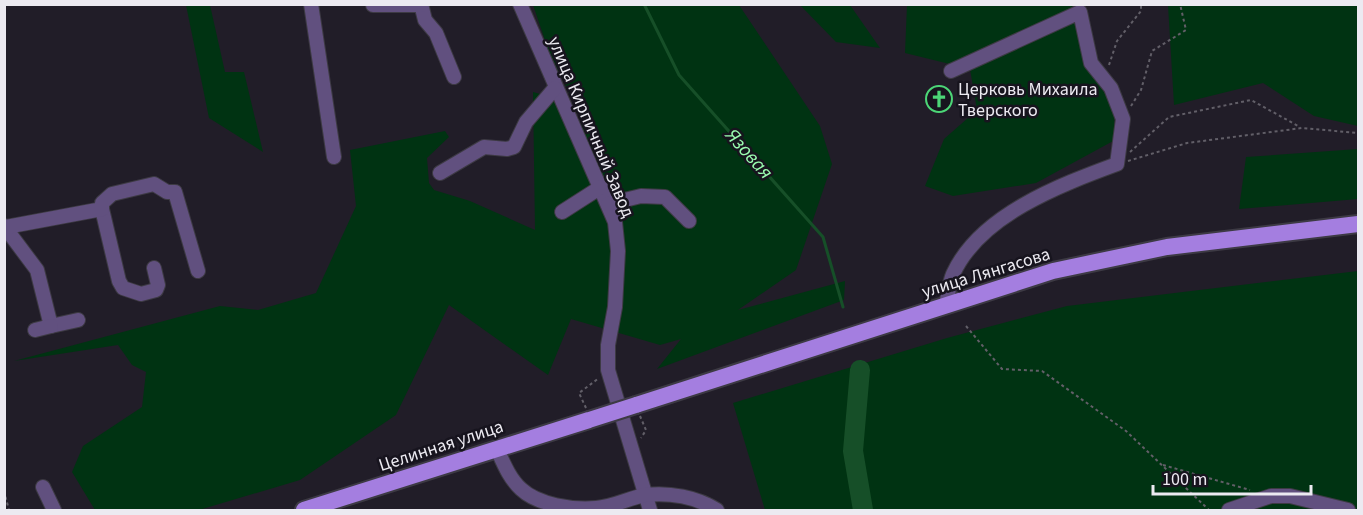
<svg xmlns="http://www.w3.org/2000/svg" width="1363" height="515" viewBox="0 0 1363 515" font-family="'Source Sans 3',sans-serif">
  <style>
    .green { fill: #003312 }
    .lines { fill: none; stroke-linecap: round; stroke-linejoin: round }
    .stream { stroke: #164f28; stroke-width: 3 }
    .river { stroke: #164f28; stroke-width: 20 }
    .minor-casing { stroke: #3d3a44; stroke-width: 16 }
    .major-casing { stroke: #3d3a44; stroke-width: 20 }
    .path { stroke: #625f68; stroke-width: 2; stroke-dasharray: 3 3; stroke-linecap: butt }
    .minor { stroke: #61507f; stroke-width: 14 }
    .major { stroke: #a47ee0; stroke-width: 16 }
    .major-bridge-casing { stroke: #3d3a44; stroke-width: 20; stroke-linecap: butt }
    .major-bridge { stroke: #a47ee0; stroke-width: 16 }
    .labels { text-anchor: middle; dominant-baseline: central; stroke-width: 5; stroke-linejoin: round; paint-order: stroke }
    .poi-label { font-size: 18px; fill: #eceaf1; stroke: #17141e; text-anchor: start }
    .street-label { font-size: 18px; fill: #eceaf1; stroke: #17141e }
    .water-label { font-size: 20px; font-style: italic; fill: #9afcb0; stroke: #17141e }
  </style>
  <rect width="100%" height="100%" fill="#211d28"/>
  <g class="green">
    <polygon points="186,5 210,5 225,72 244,72 263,152 209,118"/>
    <polygon points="533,5 739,5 820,126 832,164 796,270 738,310 845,281 844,300 657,369 681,339 660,345 571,319 548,375 449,305 396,415 300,480 199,510 95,510 72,472 83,446 142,407 146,372 132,365 118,345 14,361 220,306 258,310 316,293 356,206 350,150 445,131 449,137 427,158 429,183 434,190 470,201 535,230 533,92 551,97 587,130 548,49"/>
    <polygon points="800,5 850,5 880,48 836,42"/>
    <polygon points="907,5 1072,5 1087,68 1114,106 1115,140 1036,183 953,196 925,186 944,139 977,110 970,69 905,53"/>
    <polygon points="1168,5 1358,5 1358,126 1314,116 1263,83 1174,105"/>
    <polygon points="1358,149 1358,199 1239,209 1246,157"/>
    <polygon points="1358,271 1358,510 765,510 733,403 947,338 1067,306"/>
  </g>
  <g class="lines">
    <polyline class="stream" points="644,4 679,75 823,237 843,307"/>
    <polyline class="river" points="860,370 853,451 863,510"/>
    <defs>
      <g id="minor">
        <polyline points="311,4 334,157"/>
        <polyline points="421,4 425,20 436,33 454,77"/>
        <polyline points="520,4 615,222 618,251 615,307 608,345 608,370 650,510"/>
        <polyline points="373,5 421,5"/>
        <polyline points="440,173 484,147 507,149 514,147 526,122 555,88"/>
        <polyline points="608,204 641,196 665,197 689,221"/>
        <polyline points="102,209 119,281 123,288 141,294 156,290 158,285 154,268"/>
        <polyline points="562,212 601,187"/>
        <polyline points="4,226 37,270 51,326 78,320"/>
        <polyline points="6,227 102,209 102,203 112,194 154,184 167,192 175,192 198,271"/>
        <path d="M946,306C948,296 949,283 953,274C980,215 1060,185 1117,164L1123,119L1111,88L1091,63L1080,12L951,71"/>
        <polyline points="35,330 51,326"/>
        <path d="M497,449C503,462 509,478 521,489C538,505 573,510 596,508C613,507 629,498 645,495C669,492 697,497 717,510"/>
        <polyline points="43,487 54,510"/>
        <polyline points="1229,510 1271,496 1290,496 1348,510"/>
      </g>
      <g id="major">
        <polyline points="636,405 1053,271 1167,247 1358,224"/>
        <polyline points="304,510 589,420"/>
      </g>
    </defs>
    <use href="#minor" class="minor-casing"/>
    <use href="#major" class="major-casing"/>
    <g class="path">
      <polyline points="1109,65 1117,41 1141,11 1141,4"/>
      <polyline points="1131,106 1141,90 1152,51 1186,30 1180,4"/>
      <polyline points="1130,152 1169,117 1251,100 1300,127"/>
      <polyline points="1128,161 1187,143 1302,128 1358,133"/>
      <polyline points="966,326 1002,369 1042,371 1126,431 1209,510"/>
      <polyline points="586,408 579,393 599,378"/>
      <polyline points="640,416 646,430 641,438"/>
      <polyline points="1163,465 1250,490"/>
      <polyline points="4,491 9,510"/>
    </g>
    <use href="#minor" class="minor"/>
    <use href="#major" class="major"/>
    <defs>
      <polyline id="major-bridge" points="589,420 636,405"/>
    </defs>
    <use href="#major-bridge" class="major-bridge-casing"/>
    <use href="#major-bridge" class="major-bridge"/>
  </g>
  <defs>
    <symbol id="church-ring" viewBox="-11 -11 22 22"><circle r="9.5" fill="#17141e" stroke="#4cd677" stroke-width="1.5"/><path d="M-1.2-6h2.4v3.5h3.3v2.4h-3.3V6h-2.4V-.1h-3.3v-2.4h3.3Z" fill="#4cd677"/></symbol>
  </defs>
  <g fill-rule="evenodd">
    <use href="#church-ring" x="924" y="84" width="30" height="30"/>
  </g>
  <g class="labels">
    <g class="poi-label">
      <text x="958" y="89">Церковь Михаила<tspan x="958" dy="21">Тверского</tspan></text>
    </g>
    <g class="street-label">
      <text transform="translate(591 127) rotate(67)">улица Кирпичный Завод</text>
      <text transform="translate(986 273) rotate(-17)">улица Лянгасова</text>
      <text transform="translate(441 446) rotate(-18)">Целинная улица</text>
    </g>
    <g class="water-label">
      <text transform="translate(749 154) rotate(48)">Язовая</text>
    </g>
  </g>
  <rect width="1363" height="515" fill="none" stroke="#eceaf1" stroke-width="12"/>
  <path d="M1153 485v9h158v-9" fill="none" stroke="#eceaf1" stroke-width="3"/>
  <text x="1162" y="485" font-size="18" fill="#eceaf1" stroke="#17141e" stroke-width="4.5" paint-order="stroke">100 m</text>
</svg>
